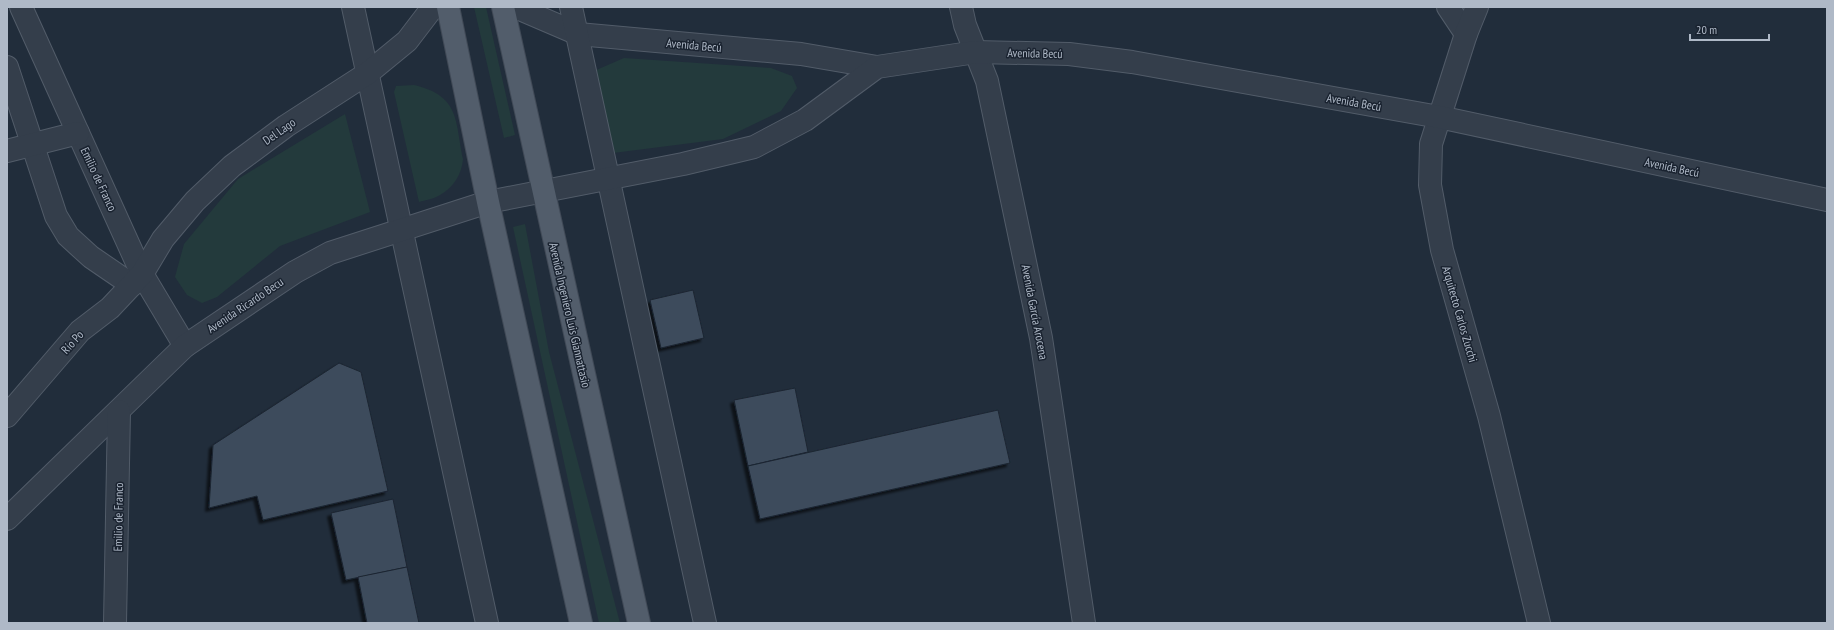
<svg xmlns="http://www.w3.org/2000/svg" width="1834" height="630" viewBox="0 0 1834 630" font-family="'PT Sans Narrow',sans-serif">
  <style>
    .green { fill: #233a3c }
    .building { fill: #3c4b5b; stroke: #1c2532; filter: url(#shadow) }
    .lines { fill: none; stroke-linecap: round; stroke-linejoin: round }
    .minor-casing { stroke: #525c69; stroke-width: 24 }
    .major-casing { stroke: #414a57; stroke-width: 24 }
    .minor { stroke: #343e4b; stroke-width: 22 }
    .major { stroke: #525d6b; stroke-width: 22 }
    .labels { text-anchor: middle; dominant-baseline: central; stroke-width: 3; stroke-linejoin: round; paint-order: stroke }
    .street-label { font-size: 12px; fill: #afb9c7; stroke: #1a2330 }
  </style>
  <defs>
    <filter id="shadow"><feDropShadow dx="-3.5" dy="3.5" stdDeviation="1" flood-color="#0009"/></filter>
  </defs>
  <rect width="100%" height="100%" fill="#212d3b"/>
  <g class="green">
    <polygon points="474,7 486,7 515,135 504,138"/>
    <polygon points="624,58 771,68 792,76 797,88 781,111 723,139 613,153 594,71"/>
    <path d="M414,85C460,96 455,120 463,159C462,174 453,188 440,195C434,199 425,200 419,202L394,92L396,86Z"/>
    <polygon points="345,114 370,212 280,246 217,297 202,303 187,295 175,277 184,244 238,179"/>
    <polygon points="525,224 549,352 620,623 599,623 513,227"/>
  </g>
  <g class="building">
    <polygon points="693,290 704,338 661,348 650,300"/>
    <polygon points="339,363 361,372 388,491 263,520 257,496 209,508 213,445"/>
    <polygon points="795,388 808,452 748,466 734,400"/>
    <polygon points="998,410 1010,463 760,519 748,466"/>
    <polygon points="393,499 407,567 346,580 331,513"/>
    <polygon points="407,567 419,623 367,623 358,577"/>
  </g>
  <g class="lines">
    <defs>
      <g id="minor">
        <polyline points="21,7 142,274 185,346"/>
        <polyline points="353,7 487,623"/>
        <polyline points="515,7 578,34 801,54 877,67"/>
        <polyline points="571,7 705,623"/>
        <polyline points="961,7 965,25 987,81 1041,338 1084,623"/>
        <polyline points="1448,7 1466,34"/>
        <polyline points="1477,7 1466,34 1431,144 1430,185 1442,250 1489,416 1539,623"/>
        <polyline points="7,67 56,216 68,236 91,257 132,285"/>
        <polyline points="7,151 78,133"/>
        <polyline points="7,416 80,331 110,308 142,274 163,239 195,201 232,166 286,126 368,73 407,41 433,7"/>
        <polyline points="7,519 185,346 295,272 330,253 488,202 683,164 754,147 805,120 877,67 976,52 1069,54 1132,62 1439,117 1827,200"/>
        <polyline points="115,623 119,411"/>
      </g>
      <g id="major">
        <polyline points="448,7 488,202 581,623"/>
        <polyline points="503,7 639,623"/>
      </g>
    </defs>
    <use href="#minor" class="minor-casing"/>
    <use href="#major" class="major-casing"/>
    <use href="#minor" class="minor"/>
    <use href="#major" class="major"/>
  </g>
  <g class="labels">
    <g class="street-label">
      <text transform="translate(694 45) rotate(5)">Avenida Becú</text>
      <text transform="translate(1035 53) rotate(1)">Avenida Becú</text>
      <text transform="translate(1354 102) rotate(10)">Avenida Becú</text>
      <text transform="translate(279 131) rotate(-35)">Del Lago</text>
      <text transform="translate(1672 167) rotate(12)">Avenida Becú</text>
      <text transform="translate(99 179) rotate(65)">Emilio de Franco</text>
      <text transform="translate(245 305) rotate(-34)">Avenida Ricardo Becu</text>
      <text transform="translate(1035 312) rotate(79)">Avenida García Arocena</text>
      <text transform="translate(1460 314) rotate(74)">Arquitecto Carlos Zucchi</text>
      <text transform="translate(570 315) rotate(77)">Avenida Ingeniero Luis Giannattasio</text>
      <text transform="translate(72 342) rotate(-48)">Río Po</text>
      <text transform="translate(118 517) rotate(-89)">Emilio de Franco</text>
    </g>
  </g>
  <rect width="1834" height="630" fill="none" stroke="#afb9c7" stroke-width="16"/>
  <path d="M1690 34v6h79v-6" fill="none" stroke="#afb9c7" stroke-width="2"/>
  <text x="1696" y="34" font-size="12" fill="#afb9c7" stroke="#1a2330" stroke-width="3" paint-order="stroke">20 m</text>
</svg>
